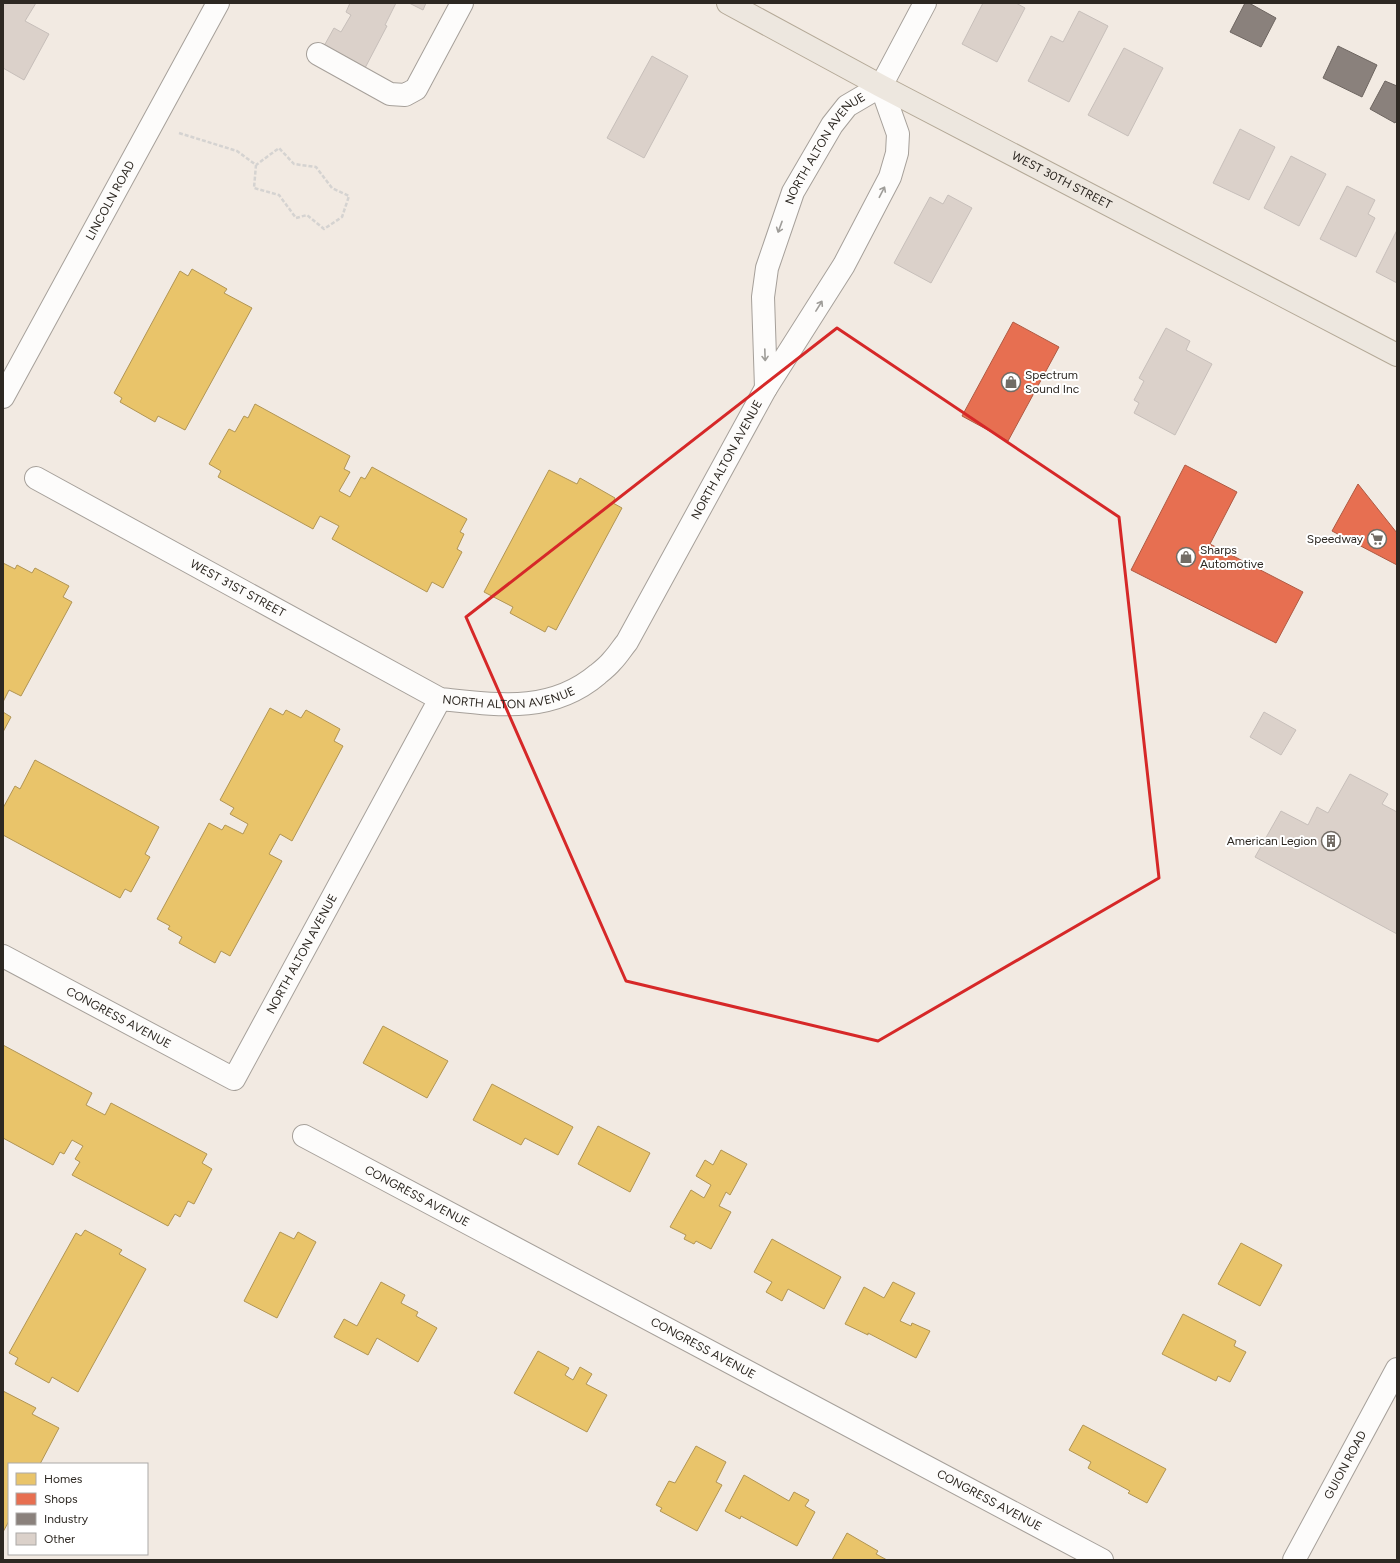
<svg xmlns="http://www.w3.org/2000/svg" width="1400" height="1563" viewBox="0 0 1400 1563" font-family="Figtree,sans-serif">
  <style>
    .homes { fill: #e9c46a; stroke: #b19554 }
    .shops { fill: #e76f51; stroke: #af5a43 }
    .industry { fill: #8a817c; stroke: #6e6661 }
    .building { fill: #dbd1ca; stroke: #c7bfba }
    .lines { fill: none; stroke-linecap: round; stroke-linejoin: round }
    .minor-casing { stroke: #a6a09a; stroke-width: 24 }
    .major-casing { stroke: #b4a997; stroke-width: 24 }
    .path { stroke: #d5d3d1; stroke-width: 2.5; stroke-dasharray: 4 2; stroke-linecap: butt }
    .minor { stroke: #fdfcfb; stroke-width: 22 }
    .major { stroke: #ede7df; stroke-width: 22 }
    .oneway { stroke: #9f9d99 }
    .marked { fill: none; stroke: #d62828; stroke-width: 3; stroke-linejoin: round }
    .labels { text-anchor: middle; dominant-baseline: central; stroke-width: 4; stroke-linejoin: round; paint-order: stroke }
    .street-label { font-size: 12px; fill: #2d2822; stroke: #fff }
    .poi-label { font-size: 12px; fill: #2d2822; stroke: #fff; text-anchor: start }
  </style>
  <rect width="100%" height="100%" fill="#f2eae2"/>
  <g class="homes">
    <polygon points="192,269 227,289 224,293 252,308 185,430 158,416 155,422 120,402 122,398 114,393 180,271 188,276"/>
    <polygon points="255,404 350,456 344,469 350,472 339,491 350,497 361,477 365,479 372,467 467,519 460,532 464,534 457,549 462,552 443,588 432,582 427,592 332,539 339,526 320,516 313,529 218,477 221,471 209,464 229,429 235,432 244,416 248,418"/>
    <polygon points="549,470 577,484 580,478 615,498 613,503 622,508 556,630 548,626 545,632 510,613 513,607 484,592"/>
    <polygon points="3,563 15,569 17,565 32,573 35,568 69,586 63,597 72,602 21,696 9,690 3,702"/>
    <polygon points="270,708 283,715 286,710 301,718 306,710 340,729 334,741 343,746 292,841 280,834 269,854 282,861 230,956 221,951 215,963 179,943 182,937 168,929 170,926 157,919 209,823 222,830 225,825 243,834 248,824 230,814 234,808 220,800"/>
    <polygon points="3,712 11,717 3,732"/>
    <polygon points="35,760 159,827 145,854 150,857 131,892 125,889 120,898 3,835 3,808 15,786 20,789"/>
    <polygon points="383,1026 448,1061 427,1098 363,1063"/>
    <polygon points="3,1045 92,1093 86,1105 105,1115 111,1103 207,1154 202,1163 212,1169 194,1204 188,1201 180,1217 175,1214 168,1226 72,1175 80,1162 75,1159 83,1146 72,1140 64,1154 60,1152 53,1165 3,1138"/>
    <polygon points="492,1084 573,1127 558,1155 525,1138 521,1145 473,1120"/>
    <polygon points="598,1126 650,1153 630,1192 578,1164"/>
    <polygon points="721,1150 747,1164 730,1195 726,1192 719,1206 731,1212 711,1249 696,1241 694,1244 684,1239 686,1235 670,1227 691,1190 704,1198 711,1185 696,1176 705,1160 713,1165"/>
    <polygon points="85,1230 122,1250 119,1254 146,1269 78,1392 52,1377 49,1383 15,1364 18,1358 9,1353 76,1233 81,1236"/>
    <polygon points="280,1232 294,1239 298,1232 316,1242 277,1318 244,1301"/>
    <polygon points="772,1239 841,1277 824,1309 788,1289 782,1301 766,1292 772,1282 754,1272"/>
    <polygon points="1241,1243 1282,1265 1260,1306 1218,1284"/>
    <polygon points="381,1282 405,1295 401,1303 418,1312 416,1316 437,1328 418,1362 377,1338 368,1355 334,1337 344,1319 357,1326"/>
    <polygon points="893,1282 915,1293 900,1321 911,1326 912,1323 930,1331 916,1358 868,1333 868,1335 845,1324 864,1287 884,1298"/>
    <polygon points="1183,1314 1236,1341 1234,1346 1246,1352 1230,1382 1218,1376 1216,1381 1162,1354"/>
    <polygon points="538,1351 569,1368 565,1375 573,1380 580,1367 592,1374 586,1384 607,1395 587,1432 514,1393"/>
    <polygon points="3,1391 36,1408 32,1414 59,1428 40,1464 9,1464 9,1521 3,1532"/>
    <polygon points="1083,1425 1166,1469 1147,1503 1128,1493 1130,1491 1088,1468 1091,1462 1069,1450"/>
    <polygon points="696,1446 726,1462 716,1482 722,1485 697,1531 660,1511 662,1508 656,1505 669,1481 675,1483"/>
    <polygon points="744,1475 789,1501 794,1492 809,1500 805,1506 815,1512 797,1546 741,1516 740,1519 725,1511"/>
    <polygon points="847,1533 878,1551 876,1554 887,1560 832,1560"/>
  </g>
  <g class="shops">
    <polygon points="1013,322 1059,347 1008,441 962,416"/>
    <polygon points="1185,465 1237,492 1210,544 1303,592 1276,643 1131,570"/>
    <polygon points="1358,484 1397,533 1397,565 1332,531"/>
  </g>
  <g class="industry">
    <polygon points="1245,3 1249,3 1276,18 1261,47 1230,32"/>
    <polygon points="1338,46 1377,65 1362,97 1323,78"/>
    <polygon points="1385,81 1397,86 1397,120 1395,123 1370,109"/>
  </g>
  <g class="building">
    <polygon points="3,3 36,3 25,21 49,34 24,80 3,68"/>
    <polygon points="350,3 396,3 385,25 387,26 365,68 324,46 334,28 341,32 351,15 346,12"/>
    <polygon points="409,3 426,3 423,10"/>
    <polygon points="983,3 1016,3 1025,8 997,62 962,44"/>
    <polygon points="1079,11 1108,26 1069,102 1028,81 1051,36 1063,42"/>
    <polygon points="1124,48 1163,68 1128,136 1088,115"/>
    <polygon points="652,56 688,76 644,158 607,138"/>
    <polygon points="1240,129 1275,147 1249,200 1213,183"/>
    <polygon points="1291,156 1326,174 1299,226 1264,208"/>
    <polygon points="1347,186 1375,200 1368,214 1375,218 1356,257 1320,239"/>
    <polygon points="948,195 972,208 931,283 894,263 930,197 943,204"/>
    <polygon points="1397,230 1397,283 1376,272"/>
    <polygon points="1166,328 1190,341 1186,350 1212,364 1175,435 1134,413 1139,403 1134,400 1144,381 1139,378"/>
    <polygon points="1264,712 1296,730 1281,755 1250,737"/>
    <polygon points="1350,774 1388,794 1382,804 1397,812 1397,934 1255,857 1281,811 1308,825 1317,807 1328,813"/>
  </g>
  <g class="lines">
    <defs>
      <g id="minor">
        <polyline points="318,54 390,94 405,95 416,89 462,3"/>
        <path id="s1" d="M881,86L898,134L897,153L890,177L844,265L766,388L763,297L767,268L793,192L832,125L847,106L881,86L925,3"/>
        <path id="s2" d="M3,397L218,3"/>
        <path id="s3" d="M36,478L440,699C497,705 551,714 598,674C603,670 608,666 612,661C618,655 622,648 627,642L766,388"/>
        <path id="s4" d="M3,956L234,1079L440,699"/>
        <path id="s5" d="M304,1136L1102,1560"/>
        <path id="s6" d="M1294,1560L1397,1369"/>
      </g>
      <g id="major">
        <path id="s7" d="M728,3L881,86L1397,355"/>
      </g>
    </defs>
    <use href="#minor" class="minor-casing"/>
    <use href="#major" class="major-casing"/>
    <polyline class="path" points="179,133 237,151 256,165 254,188 279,195 296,218 307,215 324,229 342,217 349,196 332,188 316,167 294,164 279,148 256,165"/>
    <use href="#minor" class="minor"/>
    <use href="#major" class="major"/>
  </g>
  <defs><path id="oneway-shaft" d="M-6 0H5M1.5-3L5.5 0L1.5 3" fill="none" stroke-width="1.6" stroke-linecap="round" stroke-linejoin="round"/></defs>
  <g class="oneway">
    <use href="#oneway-shaft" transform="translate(882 192) rotate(-63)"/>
    <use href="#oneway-shaft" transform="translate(780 227) rotate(110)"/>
    <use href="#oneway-shaft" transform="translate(819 306) rotate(-58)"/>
    <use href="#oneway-shaft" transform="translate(765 355) rotate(88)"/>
  </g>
  <path class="marked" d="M837,328L1119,517L1159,878L878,1041L626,981L466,617Z"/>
  <defs>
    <symbol id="shop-ring" viewBox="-11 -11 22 22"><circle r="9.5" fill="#fff" stroke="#726c65" stroke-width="1.5"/><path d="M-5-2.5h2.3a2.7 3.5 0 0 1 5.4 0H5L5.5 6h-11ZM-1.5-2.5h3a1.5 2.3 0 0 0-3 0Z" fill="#726c65"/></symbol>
    <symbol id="supermarket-ring" viewBox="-11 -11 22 22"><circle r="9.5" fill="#fff" stroke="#726c65" stroke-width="1.5"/><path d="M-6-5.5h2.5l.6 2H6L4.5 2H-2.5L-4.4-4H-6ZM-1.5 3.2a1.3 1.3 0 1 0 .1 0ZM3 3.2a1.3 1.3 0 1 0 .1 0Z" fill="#726c65"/></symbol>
    <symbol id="building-ring" viewBox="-11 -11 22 22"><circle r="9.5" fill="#fff" stroke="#726c65" stroke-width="1.5"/><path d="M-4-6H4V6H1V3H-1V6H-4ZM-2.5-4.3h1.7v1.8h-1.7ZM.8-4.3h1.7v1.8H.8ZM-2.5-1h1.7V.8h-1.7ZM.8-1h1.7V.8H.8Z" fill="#726c65"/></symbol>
  </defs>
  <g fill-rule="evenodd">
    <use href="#shop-ring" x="1000" y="371" width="22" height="22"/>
    <use href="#supermarket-ring" x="1366" y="528" width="22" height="22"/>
    <use href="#shop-ring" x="1175" y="546" width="22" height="22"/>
    <use href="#building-ring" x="1320" y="830" width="22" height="22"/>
  </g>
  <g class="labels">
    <g class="street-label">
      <text stroke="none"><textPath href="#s1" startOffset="595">NORTH ALTON AVENUE</textPath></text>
      <text stroke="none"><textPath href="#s7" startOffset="378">WEST 30TH STREET</textPath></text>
      <text stroke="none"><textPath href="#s2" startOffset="224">LINCOLN ROAD</textPath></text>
      <text stroke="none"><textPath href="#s3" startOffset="877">NORTH ALTON AVENUE</textPath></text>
      <text stroke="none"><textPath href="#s3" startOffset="230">WEST 31ST STREET</textPath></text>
      <text stroke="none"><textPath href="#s3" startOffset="530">NORTH ALTON AVENUE</textPath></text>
      <text stroke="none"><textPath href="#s4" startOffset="404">NORTH ALTON AVENUE</textPath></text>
      <text stroke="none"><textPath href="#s4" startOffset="131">CONGRESS AVENUE</textPath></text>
      <text stroke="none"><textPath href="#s5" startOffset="128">CONGRESS AVENUE</textPath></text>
      <text stroke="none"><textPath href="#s5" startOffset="452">CONGRESS AVENUE</textPath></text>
      <text stroke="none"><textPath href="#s6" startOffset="108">GUION ROAD</textPath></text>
      <text stroke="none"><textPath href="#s5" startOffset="776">CONGRESS AVENUE</textPath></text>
    </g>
    <g class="poi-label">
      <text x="1025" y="375">Spectrum<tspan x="1025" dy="14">Sound Inc</tspan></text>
      <text x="1363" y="539" text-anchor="end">Speedway</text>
      <text x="1200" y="550">Sharps<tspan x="1200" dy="14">Automotive</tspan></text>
      <text x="1317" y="841" text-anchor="end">American Legion</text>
    </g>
  </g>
  <rect width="1400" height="1563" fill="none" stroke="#2d2822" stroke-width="8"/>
  <rect x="8" y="1463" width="140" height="92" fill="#ffffff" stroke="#aba9a7"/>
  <rect x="16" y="1473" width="20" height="12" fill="#e9c46a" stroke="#aba9a7"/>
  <text x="44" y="1483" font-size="12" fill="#2d2822">Homes</text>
  <rect x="16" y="1493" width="20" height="12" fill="#e76f51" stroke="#aba9a7"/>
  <text x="44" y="1503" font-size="12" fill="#2d2822">Shops</text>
  <rect x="16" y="1513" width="20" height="12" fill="#8a817c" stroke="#aba9a7"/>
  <text x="44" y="1523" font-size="12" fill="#2d2822">Industry</text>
  <rect x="16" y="1533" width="20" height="12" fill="#dbd1ca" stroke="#aba9a7"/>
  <text x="44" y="1543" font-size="12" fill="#2d2822">Other</text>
</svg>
